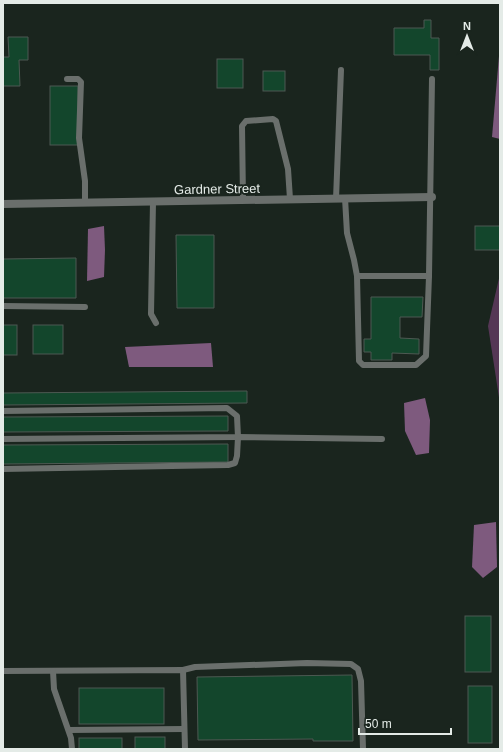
<svg xmlns="http://www.w3.org/2000/svg" width="503" height="752" viewBox="0 0 503 752" font-family="Arial,sans-serif">
  <style>
    .green { fill: #553755 }
    .water { fill: #7e5a7e }
    .building { fill: #13462c; stroke: #4d5952 }
    .lines { fill: none; stroke-linecap: round; stroke-linejoin: round }
    .lane { stroke: #6a6f6c; stroke-width: 6 }
    .street { stroke: #6a6f6c; stroke-width: 8 }
    .labels { text-anchor: middle; dominant-baseline: central; stroke-width: 4; stroke-linejoin: round; paint-order: stroke }
    .street-label { font-size: 13px; fill: #e4ebe7; stroke: #1a251e }
  </style>
  <rect width="100%" height="100%" fill="#1a251e"/>
  <polygon class="green" points="500,274 500,404 488,326"/>
  <g class="water">
    <polygon points="499,56 500,56 500,139 492,137"/>
    <polygon points="104,226 105,250 104,277 87,281 88,229"/>
    <polygon points="211,343 213,367 129,367 125,347"/>
    <polygon points="425,398 430,420 429,453 416,455 405,431 404,403"/>
    <polygon points="496,522 497,567 483,578 472,567 474,525"/>
  </g>
  <g class="building">
    <polygon points="424,20 431,20 431,38 439,38 439,70 430,70 430,55 394,55 394,28 424,28"/>
    <polygon points="8,37 28,37 28,60 19,60 20,86 3,86 3,57 9,57"/>
    <rect x="217" y="59" width="26" height="29"/>
    <rect x="263" y="71" width="22" height="20"/>
    <rect x="50" y="86" width="28" height="59"/>
    <rect x="475" y="226" width="25" height="24"/>
    <polygon points="176,235 214,235 214,308 177,308"/>
    <polygon points="76,258 76,298 3,298 3,259"/>
    <polygon points="371,297 423,297 422,317 400,317 400,338 419,339 419,354 392,353 392,360 371,360 371,352 364,352 364,339 371,339"/>
    <rect x="3" y="325" width="14" height="30"/>
    <rect x="33" y="325" width="30" height="29"/>
    <polygon points="247,391 247,403 3,405 3,393"/>
    <polygon points="228,416 228,431 3,432 3,417"/>
    <polygon points="228,444 228,462 3,464 3,445"/>
    <rect x="465" y="616" width="26" height="56"/>
    <polygon points="352,675 353,741 313,741 313,739 198,740 197,677"/>
    <rect x="468" y="686" width="24" height="57"/>
    <rect x="79" y="688" width="85" height="36"/>
    <rect x="135" y="737" width="30" height="12"/>
    <rect x="79" y="738" width="43" height="11"/>
  </g>
  <g class="lines">
    <g class="lane">
      <polyline points="67,79 78,79 81,82 79,138 85,181 85,203"/>
      <polyline points="345,198 347,233 354,260 357,276 429,276 432,79"/>
      <polyline points="336,199 341,70"/>
      <polyline points="243,200 242,126 246,121 273,119 276,121 288,169 290,199"/>
      <polyline points="153,202 151,314 156,323"/>
      <polyline points="357,276 359,361 363,365 416,365 426,356 429,276"/>
      <polyline points="3,306 85,307"/>
      <polyline points="3,411 227,408 237,416 238,437 3,439"/>
      <polyline points="3,469 228,465 235,463 237,456 238,437 382,439"/>
      <polyline points="183,670 195,667 307,663 351,664 358,669 361,681 363,749"/>
      <polyline points="3,671 183,670 185,749"/>
      <polyline points="53,671 54,689 71,738 72,749"/>
      <polyline points="69,730 184,729"/>
    </g>
    <polyline class="street" points="3,204 432,197"/>
  </g>
  <g class="labels">
    <g class="street-label">
      <text transform="translate(217 189) rotate(-1)">Gardner Street</text>
    </g>
  </g>
  <rect width="503" height="752" fill="none" stroke="#e4ebe7" stroke-width="8"/>
  <g transform="translate(467 36)" stroke="#1a251e" stroke-width="3" paint-order="stroke">
  <path d="M0-3L7 15L0 10L-7 15Z" fill="#e4ebe7"/>
  <text y="-6" font-size="11" font-weight="bold" text-anchor="middle" fill="#e4ebe7">N</text>
  </g>
  <path d="M359 728v6h92v-6" fill="none" stroke="#e4ebe7" stroke-width="2"/>
  <text x="365" y="728" font-size="12" fill="#e4ebe7" stroke="#1a251e" stroke-width="3" paint-order="stroke">50 m</text>
</svg>
